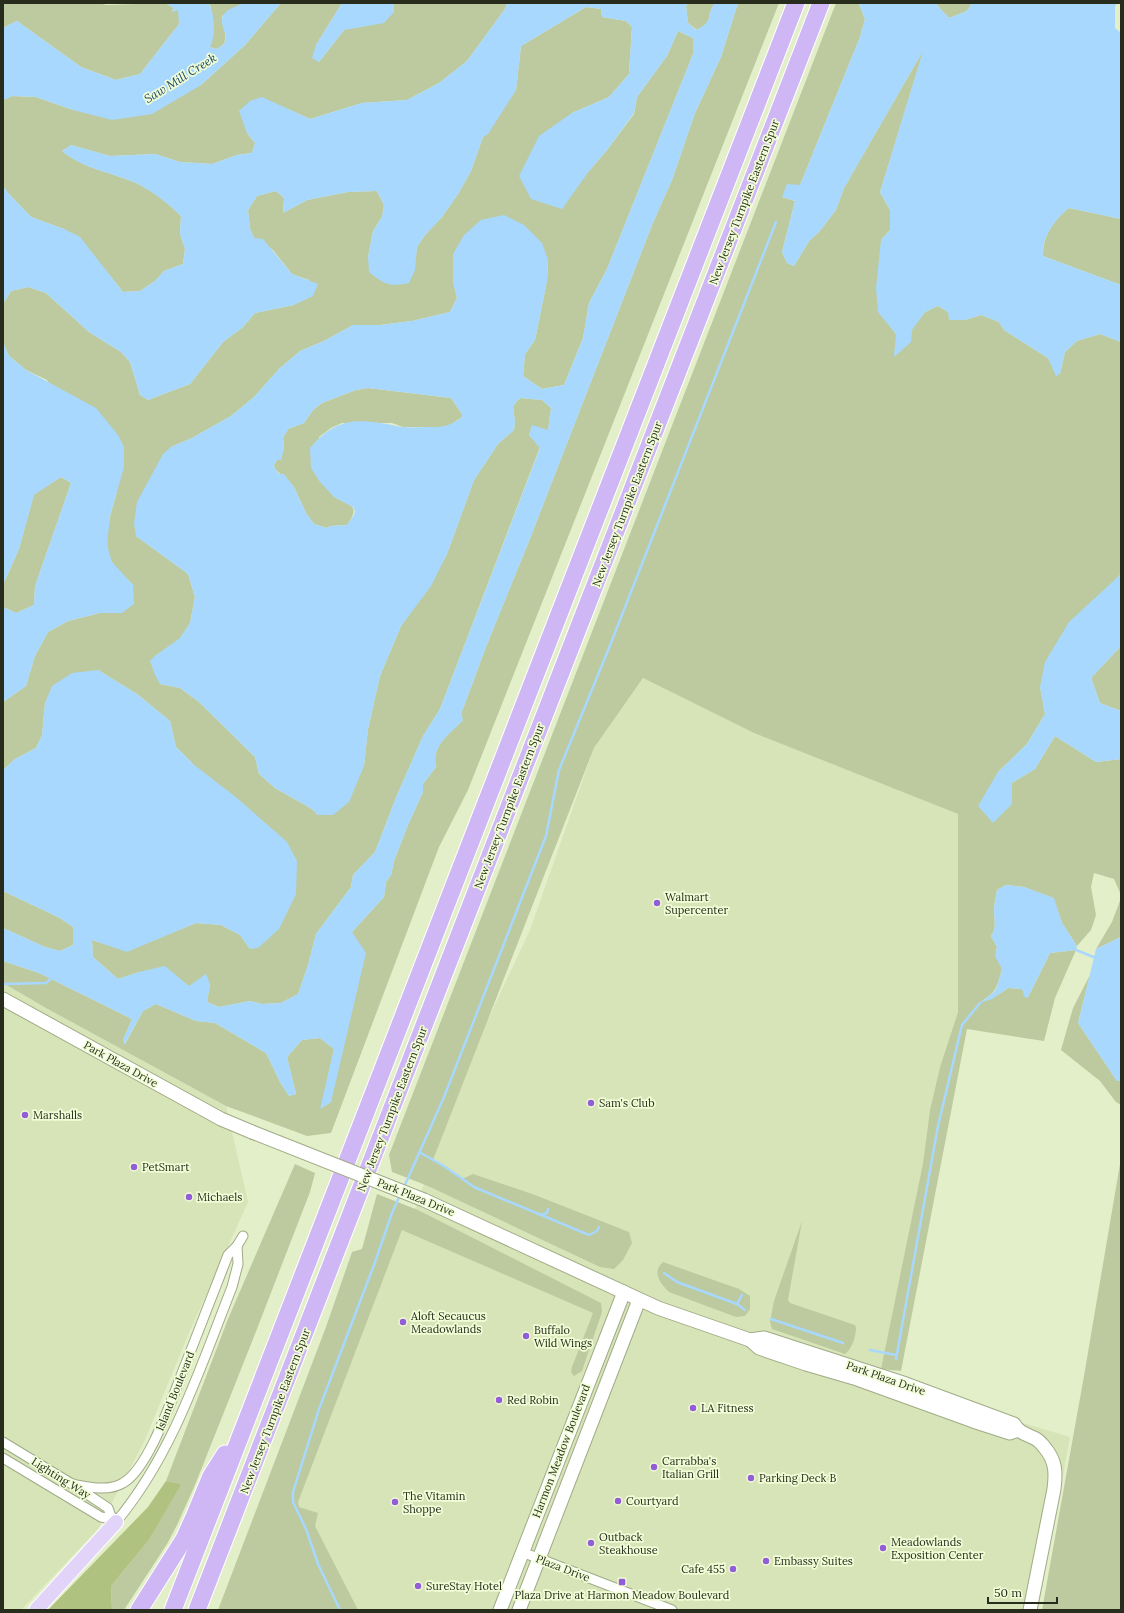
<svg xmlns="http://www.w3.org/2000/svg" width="1124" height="1613" viewBox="0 0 1124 1613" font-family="Lora,serif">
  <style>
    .built { fill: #d6e4b7 }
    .green { fill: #bdca9f }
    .forest { fill: #afc280 }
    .water { fill: #a8d8fd; fill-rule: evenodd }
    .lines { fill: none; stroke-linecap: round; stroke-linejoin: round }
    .stream { stroke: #a8d8fd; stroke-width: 2.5 }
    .street-casing { stroke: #a0ab87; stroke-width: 11 }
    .secondary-casing { stroke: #a0ab87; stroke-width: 15 }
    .primary-casing { stroke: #fff; stroke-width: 16 }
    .highway-casing { stroke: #fff; stroke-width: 19 }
    .street { stroke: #fff; stroke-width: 9 }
    .secondary { stroke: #fff; stroke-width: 13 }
    .primary { stroke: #e2d4f8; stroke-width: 14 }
    .highway { stroke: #ceb7f4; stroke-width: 17 }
    .secondary-bridge-casing { stroke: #a0ab87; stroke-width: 15; stroke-linecap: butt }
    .secondary-bridge { stroke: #fff; stroke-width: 13 }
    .poi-dot { fill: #925dd6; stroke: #f1fdd6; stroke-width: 1.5 }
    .labels { text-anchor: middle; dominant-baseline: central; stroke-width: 3.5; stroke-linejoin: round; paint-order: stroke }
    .street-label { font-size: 11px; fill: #272c1d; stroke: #f1fdd6 }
    .poi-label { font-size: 11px; fill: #272c1d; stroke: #f1fdd6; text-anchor: start }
    .water-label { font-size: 12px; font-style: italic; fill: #1a4866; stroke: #f1fdd6 }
  </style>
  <rect width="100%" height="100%" fill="#e3efc9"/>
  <g class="built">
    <polygon points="643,678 754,733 958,814 958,1012 940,1067 930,1110 923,1163 879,1380 1070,1437 1038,1610 256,1610 402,1230 407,1231 469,1060 530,930 594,748"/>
    <polygon points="3,983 46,1008 226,1106 248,1202 188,1335 144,1442 98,1529 21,1610 3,1610"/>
  </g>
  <g class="green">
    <polygon points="3,3 98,3 107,5 165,3 174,8 172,11 179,10 179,24 140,74 116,80 81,67 17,21 3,28"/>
    <path d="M209,3H243L222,16C221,30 234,42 216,49L210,47L211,7Z"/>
    <path d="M281,3H342L316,45L319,62L344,30L359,26L394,12V3H507L505,9L467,61L439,83L407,100L362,103L310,119L288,109L247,133L255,143L252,153L237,155L212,164L180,162L155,154L110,156L71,145L62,151C84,169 111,172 136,183C153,191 168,203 181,216L180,234L185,249L183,264L164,271L155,281L140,291L123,292L108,273L64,229L31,217L8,193L3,186V100L12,96L36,97L73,110L201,85L245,45Z"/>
    <path d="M688,3H715C704,18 716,20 697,30L688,23L686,6Z"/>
    <path d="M738,3H779L468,790L439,847L331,1133L307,1136L226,1106L46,1008L3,983V961L39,973L132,1019L123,1040L125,1044L143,1011L156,1004L196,1021L215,1023L266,1053L280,1082L289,1096L296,1094L287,1057L302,1040L320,1038L334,1049L321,1108L331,1102L352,932L384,897L386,882L391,875L394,861L408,825L423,792V784L436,767C431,746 449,734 463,720L461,714L486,647L529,541L652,225L672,180L695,113L721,57Z"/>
    <path d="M836,3H860L859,4L865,19L860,37L800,185L782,197L795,201L782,252L787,263L794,266L809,241L819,232L836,210L844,188L924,49L880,192L890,210V230L881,240L879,312L896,334L911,330L925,312L938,306L948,312L950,320H965L981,315L999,322L1004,330L1048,358L1060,374L1065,352L1077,341L1100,334L1121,342V574L1103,592L1040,687L1045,714L1027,744L998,772L1012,804V783L1035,769L1055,736L1096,762L1121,759V895L1114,879L1094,873L1091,887L1096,915L1091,930L1077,946L1062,923L1053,898L1024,887L1006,885L997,890C996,897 994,904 994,910C994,919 997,928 991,936L997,947C994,956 999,961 1002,969C997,987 997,992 980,1002L1001,993L1008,988L1022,989L1028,997L1050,953L1076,950L1055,998L1044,1041L967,1029L901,1371L881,1369L923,1163L930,1110L940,1067L958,1012V814L754,733L643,678L594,748L433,1160L462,1179L473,1174L535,1195L629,1232L632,1243L623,1260L614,1269L600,1267L428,1186L392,1172L389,1155Z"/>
    <polygon points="935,3 972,3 967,11 949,18"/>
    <path d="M586,7L601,9L602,17L626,21L632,27L629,74L609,97L572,113L589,171L607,150L634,114L637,97L667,56L678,31L693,38V54L607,269L589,303L583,338L564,385L542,389L523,376L525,354L535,340L547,281L548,260L453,282L457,298L450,312L412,321L380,325H353L324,341L300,351L279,369L254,397L231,416L192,438L171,447L136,536L188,574L195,597L190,623L180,639L155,656L160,684L180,688L199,702L255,757L259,774L275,788L312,809L318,815L364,766L368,729L380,676L401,626L430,586L447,554L474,480L498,444L514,430L515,422L513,406L520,398L542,400L551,408L548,431L532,426L529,435L540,447L440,709L423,736L397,795L375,852L353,875L351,887L316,934L308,965L298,994L281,1003L262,1004L250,1001L219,1007L207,1002L210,984L189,986L139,972L118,979L93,957L92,940L127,951L196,923L221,925L240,935L250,949L193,764L176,747L170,721L137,694L98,670L45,703L42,735L36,748L15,759L3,770V702L26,686L35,656L48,632L68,621L100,613H122L133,585C126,578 116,570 112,562C101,541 111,513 117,492L47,380L26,370L9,356L3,342V304L11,291L28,287L46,293L89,332L121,352L130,362L140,395L148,400L190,384L223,342L242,328L255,313L294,305L309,280L292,274L273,250L254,238L250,229L248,210L257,196L276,191L284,198L283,213L307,200L348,192L377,191L384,205L382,217L373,231L368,257L414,270L417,247L425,235L442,217L458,194L471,171L483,137L516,90L521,46Z"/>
    <path d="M1069,208L1121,219V285L1043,256C1042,237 1054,219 1069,208Z"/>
    <path d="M368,388L451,398L462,414V417L447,427H403L392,423H342L331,428L319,437L334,497C351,506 361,505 347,525L330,526L327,528L314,524L306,513L294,487L275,469L274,465L284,449L283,438L288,429L304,423L313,410L322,403L356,390Z"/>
    <polygon points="61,477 71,483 35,586 34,605 16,613 3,607 3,585 19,549 34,494"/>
    <polygon points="1121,646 1121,711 1100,703 1091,678"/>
    <polygon points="3,891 60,918 73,927 73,945 60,951 45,947 3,928"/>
    <polygon points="1121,898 1121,937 1096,949 1112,922"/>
    <polygon points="1090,975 1078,1023 1117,1081 1121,1081 1121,1105 1116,1102 1100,1081 1061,1050 1073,1008"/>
    <polygon points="1121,1158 1121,1610 1042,1610 1084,1376"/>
    <polygon points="295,1164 315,1173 310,1192 255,1334 195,1485 177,1525 167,1544 124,1610 112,1610 111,1586 149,1540 180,1484 166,1481 228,1319"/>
    <polygon points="377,1194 418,1210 601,1303 602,1312 582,1371 574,1376 571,1372 572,1367 593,1313 402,1230 298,1502 299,1507 318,1513 315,1526 358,1610 218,1610 326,1327 352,1252 362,1249"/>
    <path d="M802,1221L788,1300L790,1303L855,1325L856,1328C856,1336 852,1349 845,1354L772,1329L770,1322L774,1301Z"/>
    <path d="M663,1262L739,1289L750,1296V1309L745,1316L736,1317L669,1292C661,1284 651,1272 663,1262Z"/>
  </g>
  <polygon class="forest" points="166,1481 181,1484 149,1540 111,1586 112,1610 48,1610 148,1507"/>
  <g class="water">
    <path d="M165,3H209C215,16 216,34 210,47L216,49C238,40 215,27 224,14C228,8 237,7 243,3H281L245,45L201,85L152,114L112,120L73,110L36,97L13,96L3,100V28L17,21L81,67L116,80L140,74L179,24L178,10L172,12L174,8Z"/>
    <polygon points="342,3 394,3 394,12 384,23 344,30 319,62 312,58 316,45"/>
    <path d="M507,3H688L686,6L688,23L696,30C716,20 704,18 715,3H738L721,57L695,113L672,180L652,225L529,541L486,647L461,714L463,720C450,734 431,746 436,767L423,784V792L408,825L394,861L391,875L386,882L384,897L352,932L366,953L331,1102L320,1109L334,1049L320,1038L302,1040L287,1057L296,1094L289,1096L280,1082L266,1053L215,1023L196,1021L156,1004L143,1011L124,1045L123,1040L132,1019L39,973L3,961V928L45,947L60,951L73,945V927L60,918L3,891V770L15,759L36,748L42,735L45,703L52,686L72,673L98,670L137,694L170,721L176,747L193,764L237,798L287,842L297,861L296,894L279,929L258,948L250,949L240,935L221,925L196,923L127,952L92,940L93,957L118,979L139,972L165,966L189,986L206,974L210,984L207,1002L219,1007L250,1001L262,1004L281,1003L298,994L308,965L316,934L351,887L353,875L375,852L397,795L423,736L440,709L540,448L529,435L532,425L548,430L551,408L542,400L520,398L513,406L515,422L514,430L498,444L474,480L447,554L431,586L401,626L380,676L368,729L364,766L349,802L333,815H318L312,809L275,788L259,774L255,757L199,702L180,688L160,684L155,675L150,661L155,656L180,638L190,623L195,597L188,574L136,536L134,523L137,502L163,454L171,447L192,438L231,416L254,397L279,369L300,351L324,341L353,325H380L412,321L450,312L457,298L453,282V254L464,235L481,220L504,215L524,225L542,243L548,260L547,281L535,340L525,354L523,376L542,389L564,385L583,338L589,303L607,269L693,54V38L678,31L667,56L637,97L634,113L607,150L589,171L562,209L531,199L519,176L539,136L572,113L609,97L629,74L632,27L626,21L602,17L601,9L586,7L521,46L516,90L488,134L483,137L471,171L458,194L442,217L425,235L417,247L415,270L409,283C391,287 384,285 369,272L368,257L373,231L382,217L384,205L377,191L348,192L307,200L283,213L284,198L276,191L257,196L248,210L250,229L254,238L263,239L292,274L318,284L313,296L294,305L255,313L242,328L223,342L190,384L148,400L140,395L130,362L121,352L89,332L46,293L28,287L11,291L3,304V186L8,193L31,217L64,229L80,237L123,292L140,291L155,281L164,271L183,264L185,249L180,234L181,216C168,203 152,191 136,183C111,172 83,169 62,151L71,145L110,156L155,154L180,162L212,164L237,155L252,153L255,143L247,133L239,111L250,101L262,97L310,119L362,103L407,100L439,83L467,61L505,9ZM368,388L451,398L462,414V417C451,426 443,427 430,427C421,427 411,428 402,427C363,419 338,414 310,448L311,468L320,482L334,497L353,507L355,511L354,515L347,525L330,526L327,528L314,524L306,513L294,487L284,474H279L275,469L274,465L277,460H281L284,449L283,438L288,429L304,423L313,410L322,403L356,390Z"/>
    <path d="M860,3H935L949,18L967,11L972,3H1117L1115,7V28L1121,33V219L1069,208C1055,219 1041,238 1043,256L1121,285V342L1100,334L1077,341L1065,352L1060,374L1056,376L1048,358L1004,330L999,322L981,315L965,320H949L948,312L938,306L925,312L912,330L911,342L894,357L896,334L878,312L876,288L881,240L890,230V210L880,192L923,51L844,188L836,210L819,232L809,241L794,266L787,263L782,252L795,201L782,197L787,184L800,185L860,37L865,19L859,4Z"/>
    <polygon points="3,342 9,356 26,370 96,408 118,435 124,447 124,467 110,516 107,545 112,562 133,585 134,604 122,613 100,613 68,621 48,632 35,656 26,686 3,702 3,607 16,613 34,605 35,586 71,483 61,477 34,495 19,549 3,585"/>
    <polygon points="1121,574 1121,646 1091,678 1100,703 1121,711 1121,759 1096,762 1055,736 1035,769 1012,783 1012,804 993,823 978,806 998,772 1027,744 1045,714 1040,687 1045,662 1069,622"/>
    <path d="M1006,885L1024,887L1054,898L1062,923L1077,946L1076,950L1050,953L1028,997L1026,998L1023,995L1024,992L1021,989L1008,988L992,999L980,1003L994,992L997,987L1002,969L995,956L997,947L991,936C997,928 994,919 994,910C994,904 996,897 997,890Z"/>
    <polygon points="1121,937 1121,1081 1117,1081 1078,1023 1096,949"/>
  </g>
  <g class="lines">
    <g class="stream">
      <polyline points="1076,950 1096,958"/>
      <polyline points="3,984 46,983 53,977"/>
      <polyline points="419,1152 444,1166 474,1187 589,1235 597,1231 599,1227"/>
      <polyline points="404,1187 444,1097 546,836 559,770 609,648 776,222"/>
      <polyline points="541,1215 547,1213 548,1209"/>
      <polyline points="664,1273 677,1282 737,1304 745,1310"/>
      <polyline points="737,1304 742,1295"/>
      <polyline points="771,1319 843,1343"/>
      <polyline points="870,1350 896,1355"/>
      <polyline points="896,1359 938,1126 962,1025 980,1003"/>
      <polyline points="340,1610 318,1564 306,1529 293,1502 293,1492 319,1409 374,1265 392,1213 400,1195"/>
    </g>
    <defs>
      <g id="street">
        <polyline points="3,1442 72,1484 108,1508 112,1519"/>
        <path d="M3,1458L101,1517L112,1519L116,1522C173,1454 200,1368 232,1287L238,1264L237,1246"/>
        <path d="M72,1484C88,1487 108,1492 123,1483C150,1468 174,1392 186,1363C200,1327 214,1291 228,1255L237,1246L243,1236"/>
        <polyline points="522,1552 672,1610"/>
      </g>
      <g id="secondary">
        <polyline points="3,999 221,1119 252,1132"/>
        <polyline points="424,1200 658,1308 750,1340 759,1348 806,1364 854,1378 973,1421 1010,1433 1018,1430"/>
        <path d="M750,1340L764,1338L906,1384L1014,1424C1019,1433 1026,1434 1034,1438C1039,1440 1042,1444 1045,1448C1056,1461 1056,1473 1054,1489L1030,1610"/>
        <polyline points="500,1610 624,1292"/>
        <polyline points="519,1610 639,1300"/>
      </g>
      <polyline id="primary" points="36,1610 116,1522"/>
      <g id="highway">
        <polyline points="139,1610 184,1539 194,1517 211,1476 225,1454"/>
        <polyline points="173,1610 796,3"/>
        <polyline points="197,1610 821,3"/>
      </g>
    </defs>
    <use href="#street" class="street-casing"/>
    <use href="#secondary" class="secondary-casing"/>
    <use href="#primary" class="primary-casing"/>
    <use href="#highway" class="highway-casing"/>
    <use href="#street" class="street"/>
    <use href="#secondary" class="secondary"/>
    <use href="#primary" class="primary"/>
    <use href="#highway" class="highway"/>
    <defs>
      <polyline id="secondary-bridge" points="252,1132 424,1200"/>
    </defs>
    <use href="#secondary-bridge" class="secondary-bridge-casing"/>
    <use href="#secondary-bridge" class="secondary-bridge"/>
  </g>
  <g class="poi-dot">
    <circle cx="657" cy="903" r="4"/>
    <circle cx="591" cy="1103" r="4"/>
    <circle cx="25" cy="1115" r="4"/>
    <circle cx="134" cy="1167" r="4"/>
    <circle cx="189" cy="1197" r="4"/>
    <circle cx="403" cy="1322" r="4"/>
    <circle cx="526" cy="1336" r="4"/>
    <circle cx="499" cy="1400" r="4"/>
    <circle cx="693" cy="1408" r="4"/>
    <circle cx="654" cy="1467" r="4"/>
    <circle cx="751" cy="1478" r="4"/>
    <circle cx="618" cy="1501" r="4"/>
    <circle cx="395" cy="1502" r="4"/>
    <circle cx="591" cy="1543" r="4"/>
    <circle cx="883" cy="1548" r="4"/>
    <circle cx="766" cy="1561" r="4"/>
    <circle cx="733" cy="1569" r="4"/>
    <rect x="618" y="1578" width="8" height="8" rx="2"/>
    <circle cx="418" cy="1586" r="4"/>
  </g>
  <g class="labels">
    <g class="street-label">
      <text transform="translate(744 202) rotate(-69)">New Jersey Turnpike Eastern Spur</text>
      <text transform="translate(627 504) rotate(-69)">New Jersey Turnpike Eastern Spur</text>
      <text transform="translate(509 806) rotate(-69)">New Jersey Turnpike Eastern Spur</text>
      <text transform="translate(121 1064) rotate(29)">Park Plaza Drive</text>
      <text transform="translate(392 1109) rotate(-69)">New Jersey Turnpike Eastern Spur</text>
      <text transform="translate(416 1197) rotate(22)">Park Plaza Drive</text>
      <text transform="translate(886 1378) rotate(19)">Park Plaza Drive</text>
      <text transform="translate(175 1391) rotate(-68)">Island Boulevard</text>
      <text transform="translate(275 1411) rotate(-69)">New Jersey Turnpike Eastern Spur</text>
      <text transform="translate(561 1451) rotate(-69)">Harmon Meadow Boulevard</text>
      <text transform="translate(61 1478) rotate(32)">Lighting Way</text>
      <text transform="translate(563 1568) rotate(21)">Plaza Drive</text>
    </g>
    <g class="poi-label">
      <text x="665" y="897">Walmart<tspan x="665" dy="13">Supercenter</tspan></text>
      <text x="599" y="1103">Sam's Club</text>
      <text x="33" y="1115">Marshalls</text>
      <text x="142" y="1167">PetSmart</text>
      <text x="197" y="1197">Michaels</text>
      <text x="411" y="1316">Aloft Secaucus<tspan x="411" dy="13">Meadowlands</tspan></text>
      <text x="534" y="1330">Buffalo<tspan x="534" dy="13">Wild Wings</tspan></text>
      <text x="507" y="1400">Red Robin</text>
      <text x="701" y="1408">LA Fitness</text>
      <text x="662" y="1461">Carrabba's<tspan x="662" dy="13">Italian Grill</tspan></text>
      <text x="759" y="1478">Parking Deck B</text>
      <text x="403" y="1496">The Vitamin<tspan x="403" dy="13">Shoppe</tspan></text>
      <text x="626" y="1501">Courtyard</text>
      <text x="599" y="1537">Outback<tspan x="599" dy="13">Steakhouse</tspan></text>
      <text x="891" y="1542">Meadowlands<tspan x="891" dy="13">Exposition Center</tspan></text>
      <text x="774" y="1561">Embassy Suites</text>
      <text x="725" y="1569" text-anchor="end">Cafe 455</text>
      <text x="426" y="1586">SureStay Hotel</text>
      <text x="622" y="1595" text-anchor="middle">Plaza Drive at Harmon Meadow Boulevard</text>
    </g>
    <g class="water-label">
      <text transform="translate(180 78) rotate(-32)">Saw Mill Creek</text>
    </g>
  </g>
  <rect width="1124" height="1613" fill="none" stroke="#272c1d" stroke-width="8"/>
  <path d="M988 1597v6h69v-6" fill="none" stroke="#272c1d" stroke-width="2"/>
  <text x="994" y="1597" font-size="12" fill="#272c1d" stroke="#f1fdd6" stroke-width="3" paint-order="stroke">50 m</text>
</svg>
